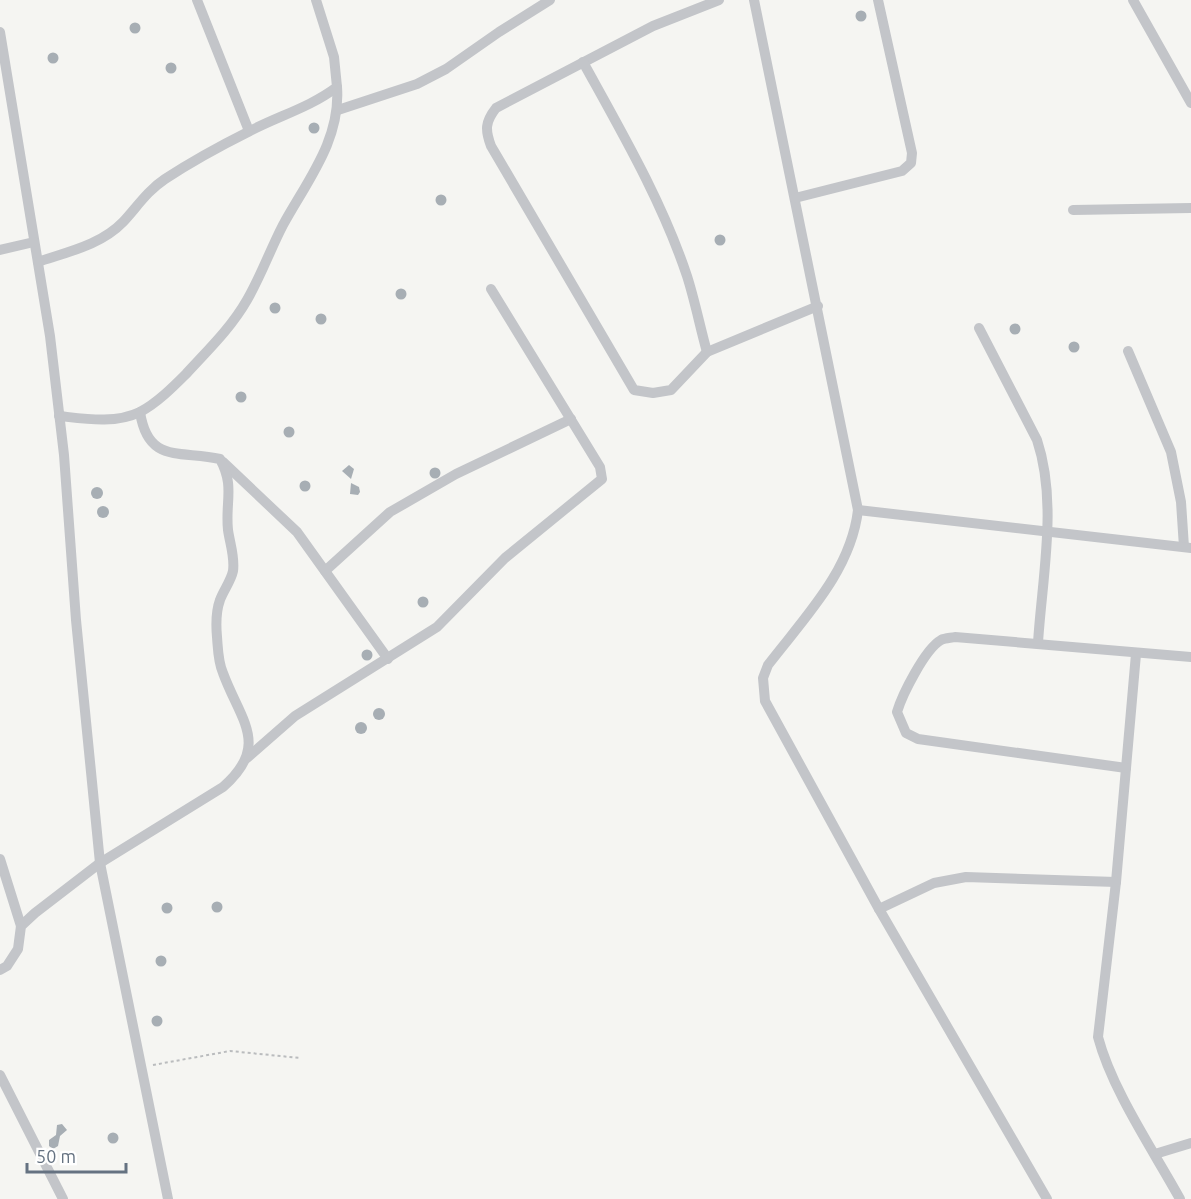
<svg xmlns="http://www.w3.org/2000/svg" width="1191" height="1199" viewBox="0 0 1191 1199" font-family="Ubuntu,sans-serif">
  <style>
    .building { fill: #a7aeb4 }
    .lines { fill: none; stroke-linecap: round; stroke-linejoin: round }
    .path { stroke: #babcbe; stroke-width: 2; stroke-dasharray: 3 3; stroke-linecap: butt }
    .street { stroke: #c3c5c9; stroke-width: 10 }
  </style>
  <rect width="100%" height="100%" fill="#f5f5f2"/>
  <g class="building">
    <circle cx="861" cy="16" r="5.5"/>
    <circle cx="135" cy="28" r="5.5"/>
    <circle cx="53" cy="58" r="5.5"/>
    <circle cx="171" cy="68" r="5.5"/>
    <circle cx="314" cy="128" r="5.5"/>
    <circle cx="441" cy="200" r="5.5"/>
    <circle cx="720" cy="240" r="5.5"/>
    <circle cx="401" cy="294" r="5.5"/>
    <circle cx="275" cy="308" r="5.5"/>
    <circle cx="321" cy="319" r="5.5"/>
    <circle cx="1015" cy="329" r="5.5"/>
    <circle cx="1074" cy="347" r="5.5"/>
    <circle cx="241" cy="397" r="5.5"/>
    <circle cx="289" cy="432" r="5.5"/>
    <polygon points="349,465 354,469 351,479 342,471"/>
    <circle cx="435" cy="473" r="5.5"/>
    <circle cx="305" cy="486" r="5.5"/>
    <polygon points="351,483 359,487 360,492 358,495 350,494"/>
    <circle cx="97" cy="493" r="6"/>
    <circle cx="103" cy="512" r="6"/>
    <circle cx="423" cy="602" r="5.5"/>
    <circle cx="367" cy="655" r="5.5"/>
    <circle cx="379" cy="714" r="6"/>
    <circle cx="361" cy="728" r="6"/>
    <circle cx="217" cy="907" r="5.5"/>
    <circle cx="167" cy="908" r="5.5"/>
    <circle cx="161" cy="961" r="5.5"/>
    <circle cx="157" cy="1021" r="5.5"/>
    <polygon points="62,1124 67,1130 60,1136 58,1146 53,1149 49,1146 49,1140 56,1135 57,1125"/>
    <circle cx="113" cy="1138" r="5.5"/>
  </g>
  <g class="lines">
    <polyline class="path" points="153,1065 230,1051 300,1058"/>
    <g class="street">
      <polyline points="197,0 249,131"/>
      <path d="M719,0L653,26L496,108C485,122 485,130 491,146L634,390L653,393L671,390L707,352L818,306"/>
      <path d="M754,0L858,510C851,571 804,618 768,665L763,678L765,701L879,909L1047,1199"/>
      <polyline points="1133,0 1191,103"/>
      <polyline points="0,32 50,336 64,455 76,620 100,863 168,1199"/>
      <path d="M583,62C621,131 662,201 687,276C695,301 700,327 707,352"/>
      <polyline points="338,110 417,84 446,69 499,32 550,0"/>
      <polyline points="795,198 902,171 911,163 912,153 878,0"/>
      <polyline points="1073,210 1191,208"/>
      <polyline points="0,250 34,242"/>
      <path d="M38,262C67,252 101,245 123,222C137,207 147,191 165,179C191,162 220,146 248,132C278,116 309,108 337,87L334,57L316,0"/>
      <path d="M979,328L1037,440C1058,503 1042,578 1038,643"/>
      <polyline points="1128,351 1171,452 1181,502 1184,547"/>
      <path d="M59,416C86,419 115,424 140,412C157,403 173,387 186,374C208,350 231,328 247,300C261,276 270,250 283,225C307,181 341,140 337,87"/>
      <polyline points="223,462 297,532 388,659"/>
      <polyline points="858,510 1191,548"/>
      <polyline points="325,571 390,512 456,474 571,419"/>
      <path d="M1136,654L1116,882L1098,1037C1112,1090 1153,1150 1180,1199"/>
      <polyline points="247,758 295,716 437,627 505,558 602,479 600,467 491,289"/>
      <path d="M1126,768L918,739L906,733L897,712C902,695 925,649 941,640C945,638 951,638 955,637L1191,657"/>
      <polyline points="0,859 21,926"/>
      <polyline points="879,909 934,883 966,877 1116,882"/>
      <path d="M0,970L7,966L18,949L21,926L35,913L100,863L223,787C271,745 240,720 223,673C218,662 218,649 217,637C216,626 216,611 220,600C223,591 231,581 233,571C235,557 230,544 228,530C225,502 235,486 220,459C180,450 148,464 140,412"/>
      <polyline points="0,1075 63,1199"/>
      <polyline points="1155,1154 1191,1143"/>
    </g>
  </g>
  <path d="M27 1163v9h99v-9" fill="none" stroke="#657281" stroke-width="3"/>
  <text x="36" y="1163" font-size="18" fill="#657281" stroke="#ffffff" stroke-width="4.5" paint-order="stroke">50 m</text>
</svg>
